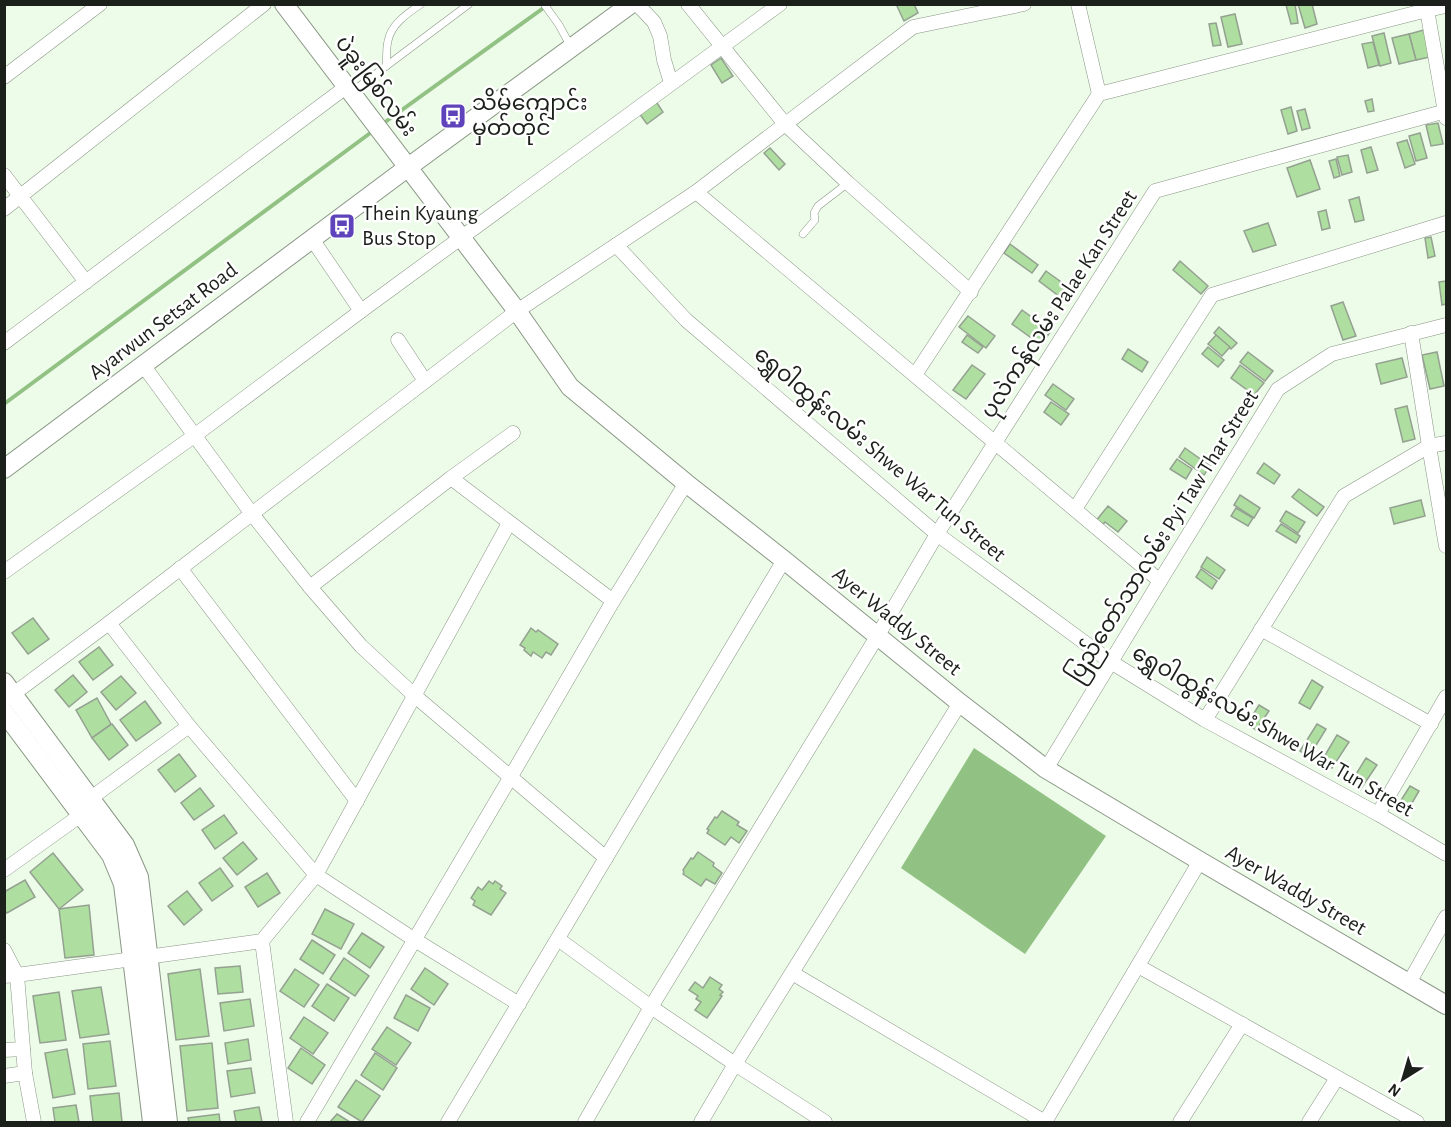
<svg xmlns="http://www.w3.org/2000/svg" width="1451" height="1127" viewBox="0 0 1451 1127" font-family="'Alegreya Sans','Noto Sans Myanmar',sans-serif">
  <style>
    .water { fill: #92c184 }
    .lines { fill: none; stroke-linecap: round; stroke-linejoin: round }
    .stream { stroke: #92c184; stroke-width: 4 }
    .building { fill: #aedea0; stroke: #94a191; stroke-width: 1.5 }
    .lane-casing { stroke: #8a9686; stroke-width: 8 }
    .street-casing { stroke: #8a9686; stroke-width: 15 }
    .secondary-casing { stroke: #8a9686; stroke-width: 20 }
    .lane { stroke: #fff; stroke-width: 7 }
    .street { stroke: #fff; stroke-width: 14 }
    .secondary { stroke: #fff; stroke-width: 18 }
    .labels { text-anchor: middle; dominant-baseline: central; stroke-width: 5; stroke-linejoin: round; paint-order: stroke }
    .street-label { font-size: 22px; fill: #1c201a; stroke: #fff }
    .poi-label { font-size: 22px; fill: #1c201a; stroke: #fff; text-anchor: start }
  </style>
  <rect width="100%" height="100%" fill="#edfbe9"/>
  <polygon class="water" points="974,748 1106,836 1025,954 901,868"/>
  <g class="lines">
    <g class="stream">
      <polyline points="381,125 549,4"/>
      <polyline points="4,404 373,131"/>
    </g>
  </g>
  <g class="building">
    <polygon points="896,4 914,4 918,13 904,21"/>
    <polygon points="1295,4 1298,23 1291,24 1286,5"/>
    <polygon points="1298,4 1312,4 1317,24 1305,28"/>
    <polygon points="1235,14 1242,44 1228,47 1221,17"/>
    <polygon points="1216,23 1221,45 1213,46 1209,24"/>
    <polygon points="1424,30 1430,57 1416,60 1409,34"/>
    <polygon points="1384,33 1391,63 1380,66 1372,36"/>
    <polygon points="1409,34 1416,60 1399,64 1392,38"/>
    <polygon points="1373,42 1379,65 1368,68 1362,44"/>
    <polygon points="721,58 733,76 722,83 711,65"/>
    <polygon points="1372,99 1374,111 1368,112 1365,101"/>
    <polygon points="655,100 663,112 647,124 638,112"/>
    <polygon points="1291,107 1297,131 1288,134 1281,110"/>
    <polygon points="1305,109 1310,128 1302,130 1297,111"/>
    <polygon points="1438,123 1443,144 1431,146 1426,125"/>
    <polygon points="1420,133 1427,158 1416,161 1409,136"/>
    <polygon points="1407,140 1415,164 1405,168 1397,143"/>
    <polygon points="1371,147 1378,170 1367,173 1361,150"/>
    <polygon points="770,148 785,164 779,170 764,153"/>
    <polygon points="1348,155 1352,172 1342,175 1337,157"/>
    <polygon points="1336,159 1340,176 1334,178 1329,161"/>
    <polygon points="1310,160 1320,189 1297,197 1287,168"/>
    <polygon points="1359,197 1364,220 1355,222 1349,200"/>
    <polygon points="1326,210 1330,228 1322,230 1318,212"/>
    <polygon points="1268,223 1276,245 1253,252 1244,231"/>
    <polygon points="1431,237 1435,256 1428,258 1425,238"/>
    <polygon points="1010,244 1038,265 1032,273 1004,253"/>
    <polygon points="1180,261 1208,286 1201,294 1173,270"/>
    <polygon points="1046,271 1075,292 1068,303 1039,281"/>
    <polygon points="1446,281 1446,304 1442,305 1439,282"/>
    <polygon points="1343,302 1356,336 1343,340 1331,306"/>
    <polygon points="1022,310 1051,331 1041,345 1012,324"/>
    <polygon points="968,316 995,336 986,348 959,327"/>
    <polygon points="1219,327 1237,343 1231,349 1214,333"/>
    <polygon points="967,335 983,347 978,353 962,342"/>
    <polygon points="1216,335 1230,347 1222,356 1208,344"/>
    <polygon points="1208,347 1224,360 1218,367 1202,354"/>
    <polygon points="1128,349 1148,362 1142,372 1122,359"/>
    <polygon points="1248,352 1273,371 1265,381 1240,362"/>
    <polygon points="1437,352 1444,386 1430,389 1422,355"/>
    <polygon points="1402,358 1407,377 1381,384 1376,364"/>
    <polygon points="972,365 985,374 966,399 953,390"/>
    <polygon points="1240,365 1264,383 1254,395 1231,378"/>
    <polygon points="1053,384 1074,399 1066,410 1045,395"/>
    <polygon points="1051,402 1069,414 1061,425 1044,412"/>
    <polygon points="1407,406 1415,439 1403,442 1395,409"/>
    <polygon points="1185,448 1210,466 1204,475 1179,457"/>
    <polygon points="1177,459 1192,469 1186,479 1170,469"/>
    <polygon points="1264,463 1280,475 1274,484 1257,473"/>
    <polygon points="1299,489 1324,507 1317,516 1292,497"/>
    <polygon points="1240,495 1260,508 1254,518 1234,505"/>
    <polygon points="1421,500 1425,516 1394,524 1390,508"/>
    <polygon points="1108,506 1127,521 1118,532 1105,522 1101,527 1095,522"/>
    <polygon points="1236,508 1253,518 1248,526 1231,516"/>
    <polygon points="1286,511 1305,522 1298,533 1280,521"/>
    <polygon points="1281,524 1300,536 1296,543 1276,531"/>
    <polygon points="1207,557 1225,570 1219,579 1201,567"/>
    <polygon points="1201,569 1217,581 1212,589 1196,577"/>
    <polygon points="33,618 49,639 28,654 12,633"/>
    <polygon points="531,628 536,632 538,630 558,644 551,655 546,652 542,658 533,652 531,656 524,650 525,648 520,645"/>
    <polygon points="99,647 113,665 93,680 79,662"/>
    <polygon points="73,675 87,692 69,707 55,690"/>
    <polygon points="121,676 136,693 116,710 101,692"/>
    <polygon points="1312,680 1323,687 1310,709 1299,703"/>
    <polygon points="97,698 111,724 92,738 76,710"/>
    <polygon points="145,701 161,723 136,741 120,720"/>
    <polygon points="1259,705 1269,711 1256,730 1247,724"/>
    <polygon points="112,724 128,745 109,760 92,738"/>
    <polygon points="1317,724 1326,729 1309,757 1300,751"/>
    <polygon points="1337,735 1349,742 1332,768 1321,762"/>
    <polygon points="179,754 196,776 175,792 158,770"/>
    <polygon points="1366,758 1377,765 1360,790 1350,784"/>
    <polygon points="1410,786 1419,791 1408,810 1398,805"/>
    <polygon points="200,788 214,806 194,820 181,803"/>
    <polygon points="722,811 739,822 737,825 747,831 739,843 731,837 725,845 707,833 709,830 707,829 715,817 717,818"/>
    <polygon points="224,815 237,833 215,849 202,830"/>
    <polygon points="243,842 257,859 237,875 223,858"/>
    <polygon points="698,852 714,863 713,866 722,873 715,884 706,879 701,886 683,874 684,872 683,870 691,858 693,859"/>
    <polygon points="53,853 83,890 59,909 30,872"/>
    <polygon points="220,868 233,886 212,901 199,883"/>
    <polygon points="267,873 280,893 258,907 245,887"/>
    <polygon points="25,880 35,897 7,913 4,910 4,892"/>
    <polygon points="489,881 493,884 495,881 502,886 500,889 506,893 491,915 473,905 475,901 471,898 478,887 482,890"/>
    <polygon points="187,891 202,910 184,925 168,906"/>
    <polygon points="89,905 94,955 65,958 59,909"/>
    <polygon points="325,909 354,924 341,949 312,934"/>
    <polygon points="362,933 384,947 370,968 348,953"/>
    <polygon points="312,940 335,955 323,974 300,959"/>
    <polygon points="344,958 369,976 355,996 330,979"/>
    <polygon points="240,966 243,992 218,994 215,968"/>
    <polygon points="425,968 448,984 434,1005 411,989"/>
    <polygon points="200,969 209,1036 176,1040 168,974"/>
    <polygon points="295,969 319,985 304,1007 280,991"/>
    <polygon points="710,977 722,985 719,989 723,992 720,995 722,996 707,1018 695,1010 701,1002 696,999 698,996 689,990 695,982 703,988"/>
    <polygon points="327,984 349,998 334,1021 312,1006"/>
    <polygon points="101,987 109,1034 80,1038 72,991"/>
    <polygon points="59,992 66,1040 40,1043 33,996"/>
    <polygon points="406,995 430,1008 418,1031 394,1018"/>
    <polygon points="250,999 254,1026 224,1031 220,1003"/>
    <polygon points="304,1017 328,1033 313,1054 290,1038"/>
    <polygon points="387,1027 411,1043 396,1065 372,1049"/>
    <polygon points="248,1039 251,1060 228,1064 225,1043"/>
    <polygon points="110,1041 116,1086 88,1089 83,1044"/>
    <polygon points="212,1043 218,1108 187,1111 180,1046"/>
    <polygon points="301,1048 325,1065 312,1084 288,1068"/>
    <polygon points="67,1049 75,1094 53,1098 45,1053"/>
    <polygon points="375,1053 397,1068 383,1090 361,1075"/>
    <polygon points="251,1068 255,1093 231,1097 227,1071"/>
    <polygon points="356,1080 380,1096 362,1122 338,1107"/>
    <polygon points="119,1093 122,1122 93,1122 90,1096"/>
    <polygon points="76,1105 79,1122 55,1122 53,1108"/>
    <polygon points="259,1107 262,1122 236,1122 234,1111"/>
    <polygon points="219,1114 220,1122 189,1122 188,1118"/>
    <polygon points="337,1114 350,1122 330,1122"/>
  </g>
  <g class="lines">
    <defs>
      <g id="lane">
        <polyline points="544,4 559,25 570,45"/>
        <path d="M386,66C387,58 386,49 388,41C391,24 408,13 421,4"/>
        <polyline points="353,91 469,4"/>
        <polyline points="803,234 815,220 814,213 818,206 848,183"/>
      </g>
      <g id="street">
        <polyline points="637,4 654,22 660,36 664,60 671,83"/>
        <polyline points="688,4 785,124 848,183 971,292"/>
        <polyline points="1078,4 1099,94"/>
        <polyline points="1426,4 1446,118"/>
        <polyline points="4,77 100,4"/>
        <polyline points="4,175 86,282"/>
        <polyline points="696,192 1160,581"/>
        <polyline points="4,209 264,4"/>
        <polyline points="312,239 361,311"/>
        <polyline points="616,245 686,320 937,534 1111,662 1205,720 1378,814 1446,854"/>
        <polyline points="1411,333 1429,446 1446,546"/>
        <polyline points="398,340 425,381"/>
        <polyline points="4,343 346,87"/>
        <polyline points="143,365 252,514 310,587 361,646 415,696 606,858"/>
        <polyline points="915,375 1099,94 1427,10 1446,6"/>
        <polyline points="451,478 613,601"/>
        <polyline points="1075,509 1212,295 1446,223"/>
        <polyline points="180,568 357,801"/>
        <polyline points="4,572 194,436 361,311 780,4"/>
        <polyline points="310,587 451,478 513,433"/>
        <polyline points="109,623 517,311 696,192 913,27 1024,4"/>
        <polyline points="1261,629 1431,724"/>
        <polyline points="4,701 109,623 189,726 316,875 415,940 519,1004"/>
        <polyline points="1205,720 1344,496 1429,446 1446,443"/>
        <polyline points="1046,769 1160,581 1278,389 1332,354 1446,325"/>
        <polyline points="1378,814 1446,697"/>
        <polyline points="4,870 81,815 91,798 189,726"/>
        <polyline points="558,939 651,1007 735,1064 825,1122"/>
        <polyline points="262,941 286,1122"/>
        <polyline points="4,950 17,975 25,1073 34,1122"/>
        <polyline points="1138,966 1417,1122"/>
        <polyline points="792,973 1045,1122"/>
        <polyline points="4,976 17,975 262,941 316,875 509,523"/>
        <polyline points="1409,983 1446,917"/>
        <polyline points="4,1050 23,1049"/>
        <polyline points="4,1076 25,1073"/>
        <polyline points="307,1122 510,778 613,601 686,483"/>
        <polyline points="448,1122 784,560"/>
        <polyline points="585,1122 651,1007 878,635 937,534 1155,191 1446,111"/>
        <polyline points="701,1122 735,1064 960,703"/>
        <polyline points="1045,1122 1200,861"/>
        <polyline points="1180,1122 1242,1024"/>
        <polyline points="1309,1122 1337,1078"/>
      </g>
      <g id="secondary">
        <polyline points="284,4 517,311 570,387 686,483 784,560 960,703 1046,769 1200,861 1446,1005"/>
        <polyline points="4,469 407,168 631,4"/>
        <polyline points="4,682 125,845 139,877 168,1122"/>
        <polyline points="4,712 111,855 123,884 152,1122"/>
      </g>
    </defs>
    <use href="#lane" class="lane-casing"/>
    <use href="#street" class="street-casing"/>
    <use href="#secondary" class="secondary-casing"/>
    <use href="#lane" class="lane"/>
    <use href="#street" class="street"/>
    <use href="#secondary" class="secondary"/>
  </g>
  <defs>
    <symbol id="bus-square" viewBox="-11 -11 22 22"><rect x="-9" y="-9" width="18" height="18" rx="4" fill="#5f43bb" stroke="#fff"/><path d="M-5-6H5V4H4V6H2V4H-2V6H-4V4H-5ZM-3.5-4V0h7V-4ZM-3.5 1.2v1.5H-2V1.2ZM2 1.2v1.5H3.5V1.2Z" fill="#fff"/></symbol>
  </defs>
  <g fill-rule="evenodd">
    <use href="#bus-square" x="438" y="101" width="30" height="30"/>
    <use href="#bus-square" x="327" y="211" width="30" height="30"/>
  </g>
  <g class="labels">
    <g class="street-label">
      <text transform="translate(376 86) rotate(53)">ပဲခူးမြစ်လမ်း</text>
      <text transform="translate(1059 304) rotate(-57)">ပုလဲကန်လမ်း Palae Kan Street</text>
      <text transform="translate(163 321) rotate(-37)">Ayarwun Setsat Road</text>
      <text transform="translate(880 454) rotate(40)">ရွှေဝါထွန်းလမ်း Shwe War Tun Street</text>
      <text transform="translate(1163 536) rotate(-58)">ပြည်တော်သာလမ်း Pyi Taw Thar Street</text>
      <text transform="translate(897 621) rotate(39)">Ayer Waddy Street</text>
      <text transform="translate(1273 731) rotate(30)">ရွှေဝါထွန်းလမ်း Shwe War Tun Street</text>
      <text transform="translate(1296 890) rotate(30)">Ayer Waddy Street</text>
    </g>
    <g class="poi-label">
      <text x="472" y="103">သိမ်ကျောင်း<tspan x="472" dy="25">မှတ်တိုင်</tspan></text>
      <text x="362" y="213">Thein Kyaung<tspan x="362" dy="25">Bus Stop</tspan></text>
    </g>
  </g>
  <rect width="1451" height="1127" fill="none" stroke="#1c201a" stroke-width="12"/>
  <g transform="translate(1403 1079) rotate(217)" stroke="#ffffff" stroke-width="4.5" paint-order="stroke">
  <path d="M0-4.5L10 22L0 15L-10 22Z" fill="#1c201a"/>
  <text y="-9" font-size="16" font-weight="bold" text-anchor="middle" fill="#1c201a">N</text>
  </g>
</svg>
